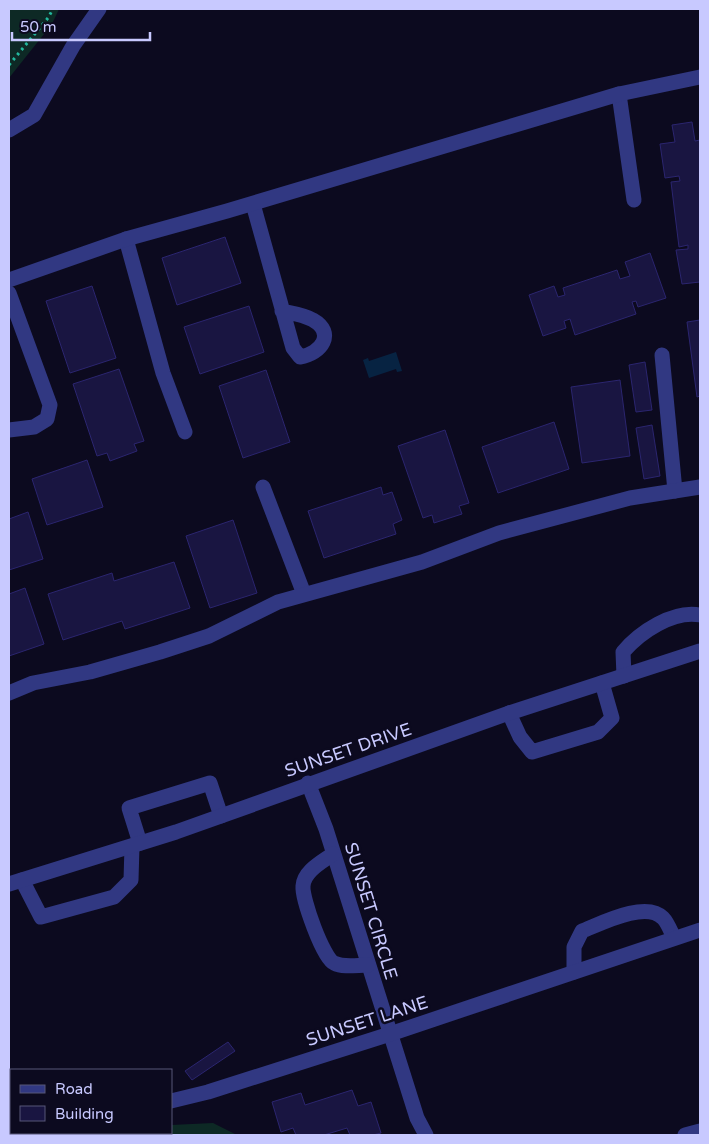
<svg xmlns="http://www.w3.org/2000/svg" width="709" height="1144" viewBox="0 0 709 1144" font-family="'Varela Round',sans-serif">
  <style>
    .green { fill: #0d2925 }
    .water { fill: #072342 }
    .building { fill: #191541; stroke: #2b256f }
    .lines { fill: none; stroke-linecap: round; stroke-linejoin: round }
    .path { stroke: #23b89e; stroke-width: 3; stroke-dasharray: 2.5 4; stroke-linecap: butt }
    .minor { stroke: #313882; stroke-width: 15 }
    .labels { text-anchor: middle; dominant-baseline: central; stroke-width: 5; stroke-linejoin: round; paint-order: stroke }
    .street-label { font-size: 18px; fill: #c8c9ff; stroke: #0c0a1f }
  </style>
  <rect width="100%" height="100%" fill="#0c0a1f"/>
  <g class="green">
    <polygon points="9,9 59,9 52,24 9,78"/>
    <polygon points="213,1123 237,1135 128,1135 137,1133 171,1133 171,1125"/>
  </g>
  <polygon class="water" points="396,352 402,371 397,372 396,369 369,378 363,360 368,358 369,361"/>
  <g class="building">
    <polygon points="692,122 695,141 700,140 700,282 682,284 676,250 688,249 688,245 679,247 671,182 680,181 679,176 665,178 660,144 675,142 672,125"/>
    <polygon points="225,237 241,283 177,305 162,258"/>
    <polygon points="650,253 666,298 638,307 636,301 632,302 636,314 575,335 570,319 564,321 566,328 543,336 529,295 554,286 558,297 565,295 563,288 617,270 620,279 630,276 625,262"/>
    <polygon points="92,286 116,358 70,373 46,301"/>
    <polygon points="249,306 264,352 200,374 184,327"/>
    <polygon points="700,320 700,396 697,397 687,322"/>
    <polygon points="645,362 652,410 636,412 629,365"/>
    <polygon points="119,369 144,441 134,444 137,451 110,461 107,453 97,456 73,384"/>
    <polygon points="266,370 290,442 243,458 219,386"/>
    <polygon points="620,380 630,456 582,463 571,387"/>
    <polygon points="554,422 569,469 498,493 482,447"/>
    <polygon points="652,425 660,476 644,479 636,428"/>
    <polygon points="445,430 469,503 459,506 462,514 434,523 432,515 423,518 398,446"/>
    <polygon points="87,460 103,507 47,525 32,479"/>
    <polygon points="381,487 383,495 392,492 402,520 393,524 396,534 324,558 308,511"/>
    <polygon points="28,512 43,559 9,570 9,519"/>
    <polygon points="233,520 257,593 210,608 186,536"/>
    <polygon points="174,562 190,608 125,629 122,621 63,640 48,594 112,573 114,581"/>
    <polygon points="25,588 44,644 9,656 9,594"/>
    <polygon points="228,1042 235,1051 192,1080 185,1071"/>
    <polygon points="352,1090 358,1106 371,1102 381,1133 373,1135 350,1135 347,1128 324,1135 296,1135 293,1128 281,1132 272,1102 301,1093 305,1105"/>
  </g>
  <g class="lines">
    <polyline class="path" points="9,65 48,18 53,9"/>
    <g class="minor">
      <polyline points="619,94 634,200"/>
      <polyline points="9,130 34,115 73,46 99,9"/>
      <path d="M253,204L293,348L300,357C321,354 336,333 313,320C305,315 292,313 282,311"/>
      <polyline points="126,239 163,373 185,432"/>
      <polyline points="9,280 126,239 227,211 619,94 700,77"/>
      <polyline points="9,293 50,405 47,419 34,427 9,430"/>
      <polyline points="662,355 675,491"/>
      <polyline points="263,487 304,594"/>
      <path d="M624,676L623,652C640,632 673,610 700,615"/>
      <polyline points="9,693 33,683 90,672 160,652 209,636 278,602 422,562 499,533 630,498 700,487"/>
      <polyline points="509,713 520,737 532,752 598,732 612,718 602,683"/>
      <polyline points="308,783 326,829 417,1118 426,1135"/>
      <polyline points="140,843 129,808 210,783 221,816"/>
      <path d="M333,854C322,862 304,871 303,886C302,899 323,958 334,963C344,968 357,965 368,965"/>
      <polyline points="22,880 41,917 114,897 131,880 132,846"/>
      <polyline points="9,884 176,832 509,713 700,651"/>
      <path d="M574,972V947L582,931C600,924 646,900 663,918C668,923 671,932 674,938"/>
      <polyline points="171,1101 208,1092 390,1034 700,930"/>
      <polyline points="34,1135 45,1133"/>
      <polyline points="685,1135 700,1131"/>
    </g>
  </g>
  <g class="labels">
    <g class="street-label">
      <text transform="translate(348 750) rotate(-19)">SUNSET DRIVE</text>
      <text transform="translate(371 911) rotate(73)">SUNSET CIRCLE</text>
      <text transform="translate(367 1021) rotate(-18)">SUNSET LANE</text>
    </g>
  </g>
  <rect width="709" height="1144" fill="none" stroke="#c8c9ff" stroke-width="20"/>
  <rect x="10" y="1069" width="162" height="65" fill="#0c0a1f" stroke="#575679"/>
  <rect x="20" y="1085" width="25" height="8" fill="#313882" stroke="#575679"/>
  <text x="55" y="1094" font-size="15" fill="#c8c9ff">Road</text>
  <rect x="20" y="1106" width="25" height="15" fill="#191541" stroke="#575679"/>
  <text x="55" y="1119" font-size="15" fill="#c8c9ff">Building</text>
  <path d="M12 32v8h138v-8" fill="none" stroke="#c8c9ff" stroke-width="2.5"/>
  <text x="20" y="32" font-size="15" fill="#c8c9ff" stroke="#0c0a1f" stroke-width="4" paint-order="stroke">50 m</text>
</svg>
